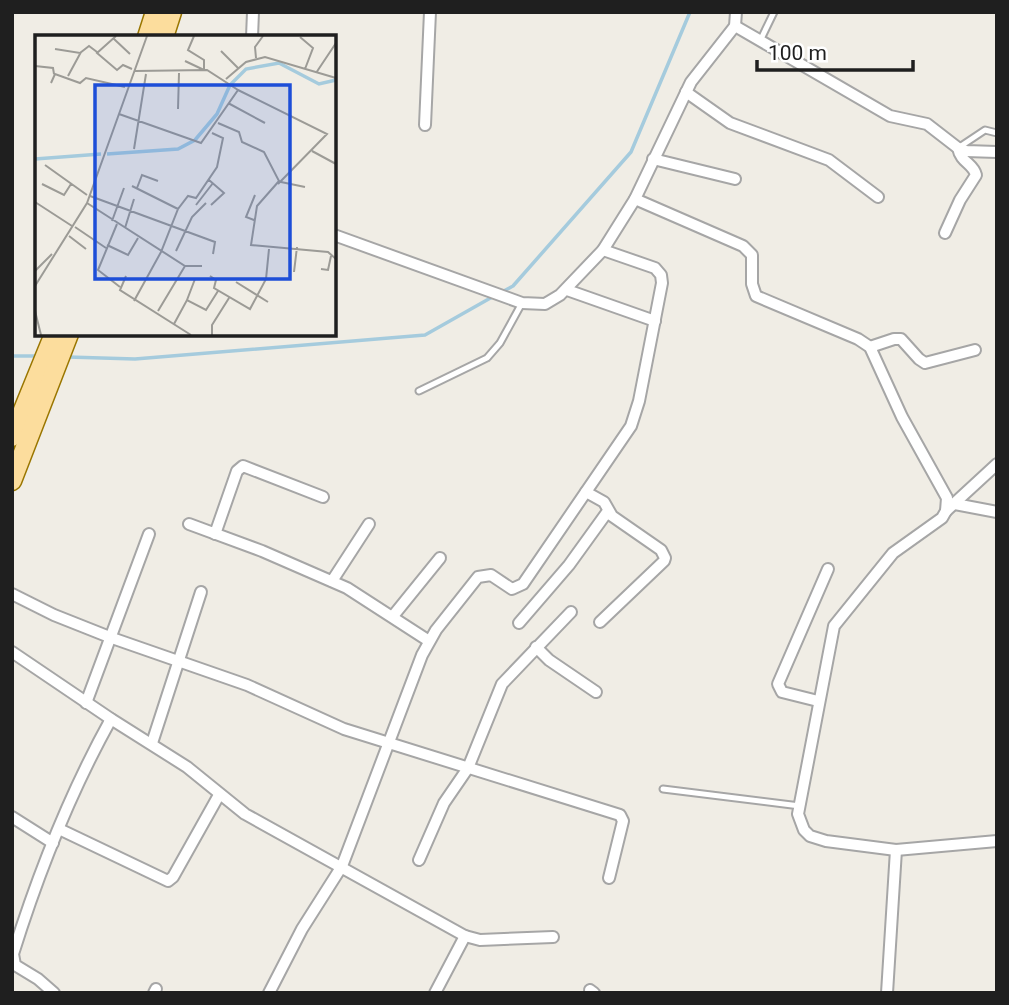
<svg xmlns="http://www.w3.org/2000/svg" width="1009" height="1005" viewBox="0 0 1009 1005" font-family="Roboto,sans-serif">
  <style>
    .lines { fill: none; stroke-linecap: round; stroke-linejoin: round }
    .stream { stroke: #a5cbdd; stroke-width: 3.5 }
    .service-casing { stroke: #a6a6a6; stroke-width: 9 }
    .minor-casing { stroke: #a6a6a6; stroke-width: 14 }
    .primary-casing { stroke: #9a7600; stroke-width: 21 }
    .service { stroke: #fff; stroke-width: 5 }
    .minor { stroke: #fff; stroke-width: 10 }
    .primary { stroke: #fcdd9d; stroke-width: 18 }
    .inset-river { fill: none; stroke: #a5cbdd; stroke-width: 3.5 }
    .inset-road { fill: none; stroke: #9c9b96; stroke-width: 2 }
    .view { fill: #1d4ed8; fill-opacity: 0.15; stroke: #1d4ed8; stroke-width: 3.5 }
    .inset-edge { fill: none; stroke: #1f1f1f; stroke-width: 3.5 }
  </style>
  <rect width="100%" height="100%" fill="#f0ede5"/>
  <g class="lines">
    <g class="stream">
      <polyline points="500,293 513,286 631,152 690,12"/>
      <polyline points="12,356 39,356"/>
      <polyline points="68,357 135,359 425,335 494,296"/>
    </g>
    <defs>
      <g id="service">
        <polyline points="760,41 774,12"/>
        <polyline points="958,148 985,130 997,133"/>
        <polyline points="419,391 487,358 500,343 522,303"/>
        <polyline points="663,789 800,806"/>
      </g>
      <g id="minor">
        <polyline points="735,26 890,116 927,124 958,148 966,151 997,152"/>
        <polyline points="252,37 253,12"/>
        <polyline points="686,92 730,123 829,160 878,197"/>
        <polyline points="425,125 430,12"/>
        <polyline points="653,159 735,179"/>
        <polyline points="635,199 743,246 752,255 752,284 756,296 858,339 870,347 902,417 947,498 946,511 942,518 893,553 834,626 798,814 804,830 810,836 826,841 896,850 997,841"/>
        <path d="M945,233L960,200L976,175C973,163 961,163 958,148"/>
        <polyline points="334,235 522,303 545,304 560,295 603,250 635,199 691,82 735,26 736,12"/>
        <polyline points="567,290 655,321"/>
        <polyline points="870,347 894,339 901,339 919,359 925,363 975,350"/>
        <polyline points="586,492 604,502 612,516 661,550 665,558 664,561 600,622"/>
        <polyline points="955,504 997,512"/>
        <polyline points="946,511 997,464"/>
        <polyline points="189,524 262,551 347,588 429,641"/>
        <polyline points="215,534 237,471 243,466 323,497"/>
        <polyline points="332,581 369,524"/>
        <polyline points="12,594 54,615 112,638 247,685 344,729 620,815 623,821 609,878"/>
        <polyline points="393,616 440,558"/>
        <polyline points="519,623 569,565 608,511"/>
        <polyline points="536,647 549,660 596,692"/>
        <polyline points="12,652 111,719 187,767 245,814 465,936 480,940 553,937"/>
        <polyline points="818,701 782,692 778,684 828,569"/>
        <polyline points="86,703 149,534"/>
        <polyline points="152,743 201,592"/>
        <polyline points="12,817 53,843"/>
        <polyline points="59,829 168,881 173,877 219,795"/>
        <polyline points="419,860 444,803 468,768 502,684 571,612"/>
        <polyline points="590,990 594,993"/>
        <path d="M54,993L38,979L15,965L13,954C38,874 70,793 111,719"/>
        <polyline points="154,993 156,989"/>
        <polyline points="269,993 302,929 342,866 422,655 436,630 478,577 491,575 512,589 523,584 631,426 639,401 662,283 661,275 655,268 603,250"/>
        <polyline points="435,993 465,936"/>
        <polyline points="887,993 896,850"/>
      </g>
      <g id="primary">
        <polyline points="147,37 155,12"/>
        <polyline points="164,37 172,12"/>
        <polyline points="12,437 54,334"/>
        <polyline points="12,481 69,334"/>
      </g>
    </defs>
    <use href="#service" class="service-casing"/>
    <use href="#minor" class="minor-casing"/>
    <use href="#primary" class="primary-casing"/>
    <use href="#service" class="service"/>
    <use href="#minor" class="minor"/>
    <use href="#primary" class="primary"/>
  </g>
  <g transform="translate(35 35)">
    <rect width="301" height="301" fill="#f0ede5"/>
    <path class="inset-river" d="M72,119L143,114L160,105L182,79L195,50L211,34L244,28L284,49L301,45M0,124L66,119"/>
    <path class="inset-road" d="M81,1L62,18L82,35L88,30L97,34M159,1L153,15L169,25V35M265,2L278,13L270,34M79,4L95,19M20,14L45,18L54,11L62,17M186,16L203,33M221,23L220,12L228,1M150,26L169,35M0,31L18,33L19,39M281,38L301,8M33,41L46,17M191,44L211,27L230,22L301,43M16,48L20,39L45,48L51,43L90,52M203,55L292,99L243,149M193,68L230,88M143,74L144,38M84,79L166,108L203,55L172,35L100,36M183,88L204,97L207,107L229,117L244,146L222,171L216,210L293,217L301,224M99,114L111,39M277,116L301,129M10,130L52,160M174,145L189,158L176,170M246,147L270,152M7,149L29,160L36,149M97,151L143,174M102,153L107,140L123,146M55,161L180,207L178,219M0,167L37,191M52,168L150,231H167M161,170L178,148M219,185L211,182L220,160M77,186L89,153M82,189L63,235L85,252M40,192L71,213M90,193L99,164M34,201L51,214M72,210L93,220L103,203M141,216L157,182L171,168M286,234L293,235L296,221M0,236L17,219M259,237L262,212M91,241L85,255L156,300M175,241L181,245L179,253L215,274L231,244L234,214M201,247L233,267M0,251L52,168L112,1M152,265L160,244M99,266L126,217L143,174L153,161L161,163L182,132L188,103L177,98M0,276L6,300M123,276L150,231M139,289L152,265L171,275L183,256M177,300V290L194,263"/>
    <path class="view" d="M60,50H255V244H60Z"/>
    <rect width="301" height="301" class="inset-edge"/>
  </g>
  <rect width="1009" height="1005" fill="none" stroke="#1f1f1f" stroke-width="28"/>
  <path d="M757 60v10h156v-10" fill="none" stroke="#1f1f1f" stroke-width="3.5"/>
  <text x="768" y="60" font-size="21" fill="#1f1f1f" stroke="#ffffff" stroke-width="5" paint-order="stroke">100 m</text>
</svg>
